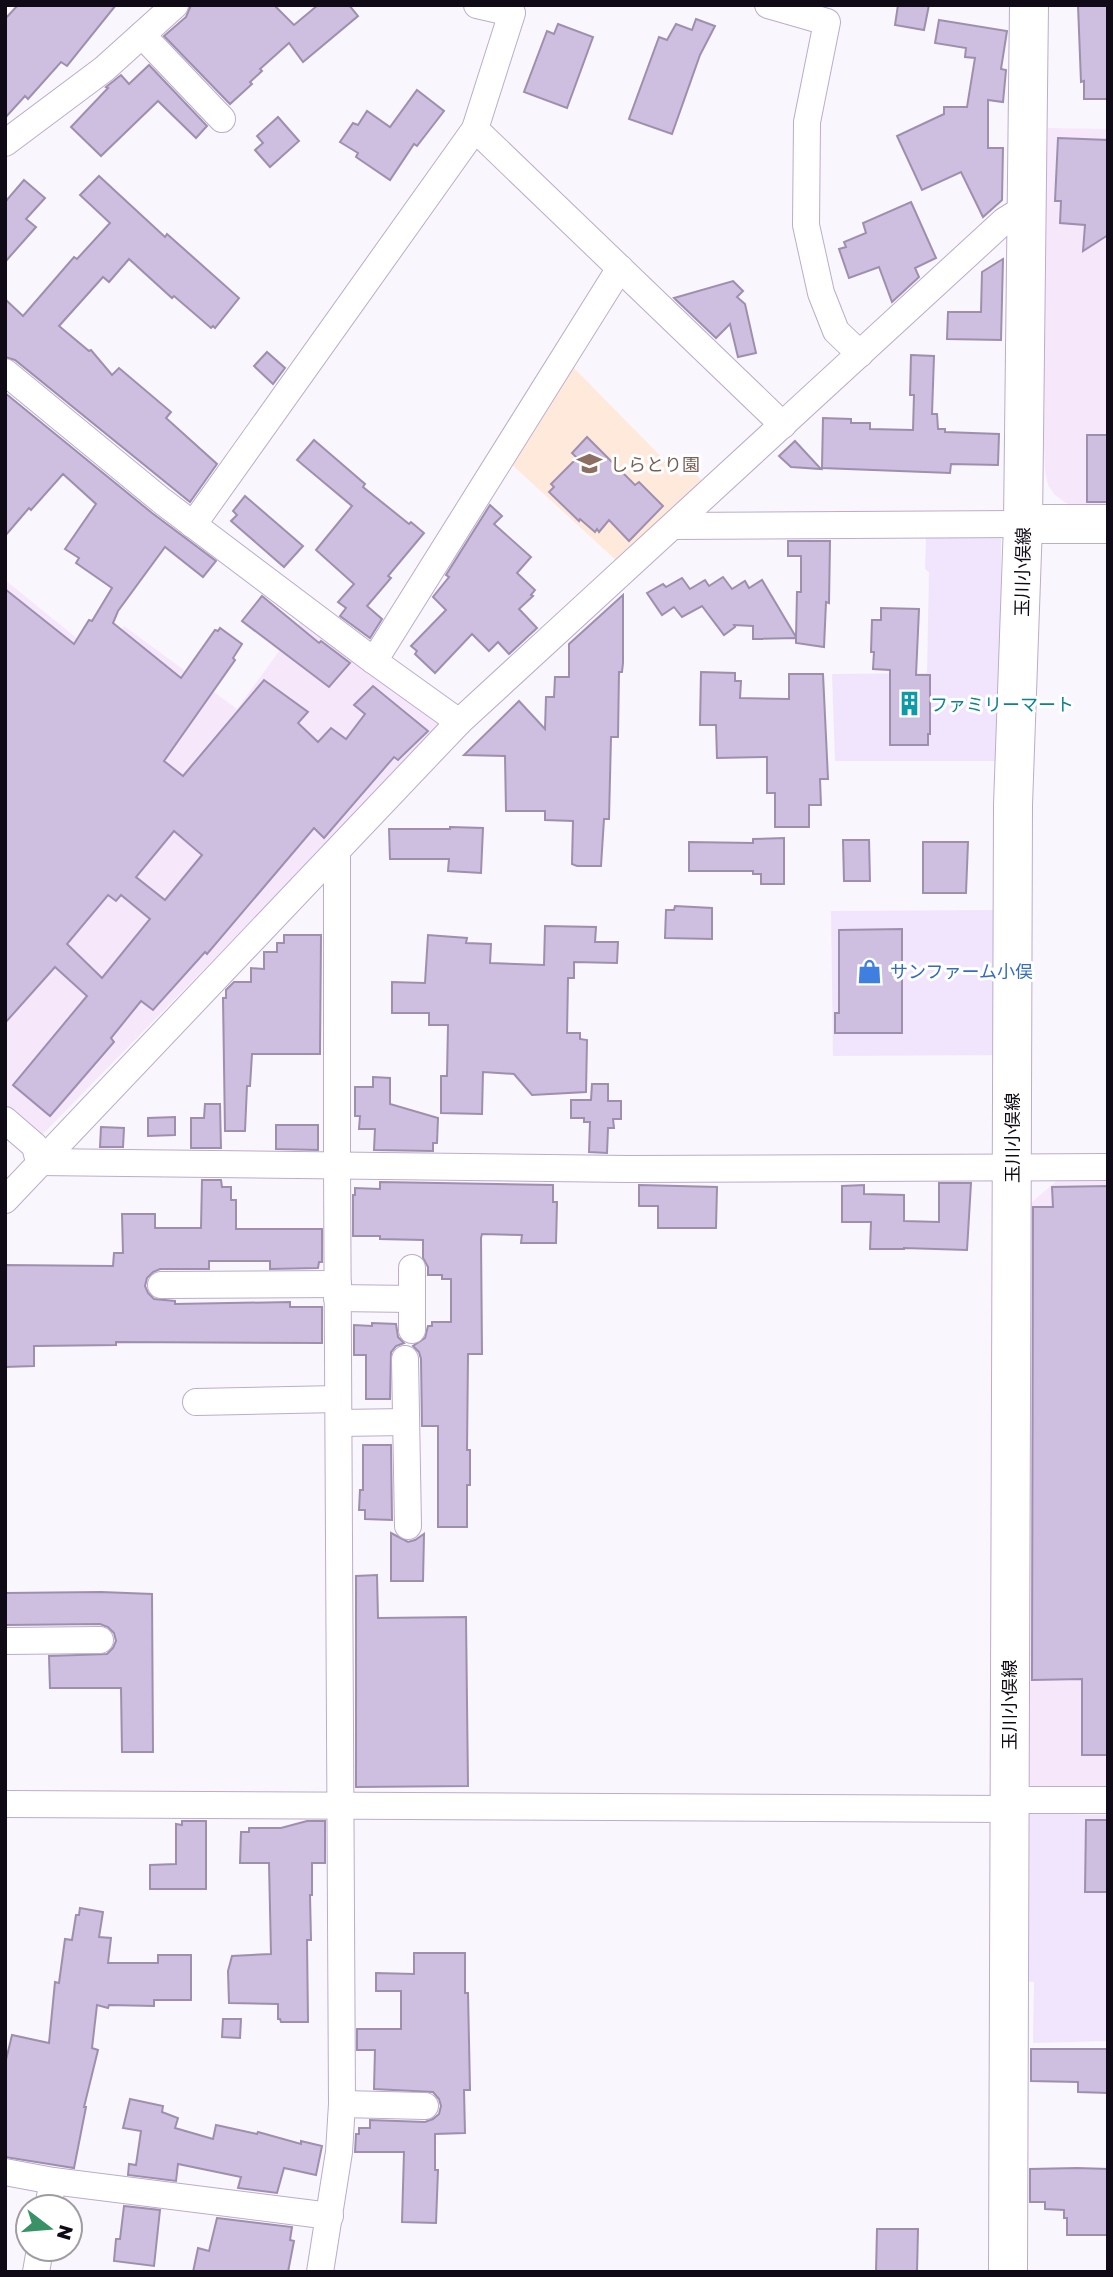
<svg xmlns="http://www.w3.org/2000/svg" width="1113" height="2277" viewBox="0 0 1113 2277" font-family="'Golos Text','Noto Sans JP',sans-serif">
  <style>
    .built { fill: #f1e5fe }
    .industrial { fill: #f6e7fb }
    .education { fill: #fee9db }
    .building { fill: #cebee0; stroke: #9e8faf; stroke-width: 2; fill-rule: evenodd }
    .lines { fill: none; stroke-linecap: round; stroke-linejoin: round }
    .street-casing { stroke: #bcaccd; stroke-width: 28 }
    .secondary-casing { stroke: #bcaccd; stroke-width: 40 }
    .street { stroke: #fff; stroke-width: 26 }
    .secondary { stroke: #fff; stroke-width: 38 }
    .labels { text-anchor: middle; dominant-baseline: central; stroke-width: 6; stroke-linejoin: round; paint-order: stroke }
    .education-label { font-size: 18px; fill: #785e54; stroke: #fff; text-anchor: start }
    .street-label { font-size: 18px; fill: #100a16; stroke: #fff }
    .culture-label { font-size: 18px; fill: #0d838f; stroke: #fff; text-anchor: start }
    .shop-label { font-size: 18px; fill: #366cbe; stroke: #fff; text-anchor: start }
  </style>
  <rect width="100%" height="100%" fill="#f9f6fd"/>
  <g class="built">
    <polygon points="926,537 1001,537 1001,576 1005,580 996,761 835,761 832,674 927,673 929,572 925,569"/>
    <polygon points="1000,910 1000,1055 833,1056 831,911"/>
    <polygon points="1026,1813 1108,1815 1108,2041 1033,2043 1034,1982 1025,1981"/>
  </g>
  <g class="industrial">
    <polygon points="1048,128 1108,129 1108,507 1075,506 1066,503 1055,495 1048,485 1045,471 1040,347"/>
    <polygon points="5,580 100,657 124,626 237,709 301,621 439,718 440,728 39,1138 5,1109"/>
    <polygon points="1059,1179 1108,1179 1108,1789 1035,1789 1026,1782 1025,1208"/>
  </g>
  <polygon class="education" points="570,364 681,477 690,468 702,481 618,562 507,460"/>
  <g class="building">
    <polygon points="18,5 116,5 67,66 61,62 28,99 25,96 5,118 5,19"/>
    <polygon points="191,5 274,5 294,25 318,5 349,5 358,16 303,62 289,43 260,69 262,71 250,82 252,84 230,104 164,36 186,17"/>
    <polygon points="898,5 929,5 924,30 895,25"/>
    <polygon points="1078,5 1108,5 1108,99 1084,99 1084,81 1081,82"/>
    <polygon points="696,19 715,26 700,55 672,134 629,119 659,37 667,40 676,24 692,30"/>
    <polygon points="939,20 1007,31 1001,69 1006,70 1003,102 988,100 988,148 1003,148 1002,200 983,217 961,172 922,190 897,136 944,114 944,107 967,107 975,58 965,57 966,48 935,43"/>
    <polygon points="558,24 593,37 567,108 524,92 547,31 554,34"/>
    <polygon points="149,65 207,126 196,138 158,101 101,156 71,127 108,88 106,87 121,75 129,84"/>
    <polygon points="417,90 444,111 417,146 414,144 390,180 356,157 358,153 340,142 353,123 358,125 367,111 390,127"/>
    <polygon points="278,117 299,141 270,167 255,150 263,143 257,136"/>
    <polygon points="1058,138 1108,140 1108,235 1083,251 1085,225 1060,223 1061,201 1055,201"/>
    <polygon points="99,176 165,237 167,234 239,298 215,328 213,326 211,328 174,296 172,298 129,259 109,282 103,277 59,326 89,351 91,350 112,375 119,368 171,412 166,418 217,464 190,502 15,360 5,357 5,299 23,316 74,257 77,259 110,223 80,195"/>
    <polygon points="24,180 45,198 26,219 36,227 5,262 5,202"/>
    <polygon points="911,202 936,258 915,268 919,277 892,302 879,267 849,278 839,249 846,247 844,242 866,233 863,223"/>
    <polygon points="1003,259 1001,340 947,339 948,312 981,312 982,272"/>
    <polygon points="733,281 743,291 737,297 745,304 756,353 738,357 730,324 716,338 674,298"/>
    <polygon points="267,352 285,368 273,384 254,366"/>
    <polygon points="911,355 934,356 932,414 937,414 938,429 945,429 945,432 999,434 998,465 951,464 950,473 822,468 823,418 851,419 851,423 870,423 870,429 913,430 914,395 910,395"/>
    <path d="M5,393L152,513L216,561L203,577L165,547L118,611L113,623L181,678L215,630L218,631L220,628L242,644L233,658L235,660L164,761L183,776L264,680L308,712L298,723L318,742L331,728L346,739L365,714L354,705L373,686L428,731L398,760L394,757L324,838L314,828L207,954L205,952L153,1010L141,1001L111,1038L114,1042L50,1116L13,1085L87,996L55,967L5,1023V589L74,644L89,620L92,621L112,588L76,563L79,558L65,549L96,504L63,474L31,510L29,508L5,536ZM174,831L202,855L165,900L136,877ZM108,895L116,901L121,895L150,919L102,978L67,944Z"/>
    <rect x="1087" y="435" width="21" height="67"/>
    <polygon points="587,437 635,485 639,482 663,506 629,541 609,520 599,532 597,529 595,532 580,519 579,521 549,492 554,487 551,484 577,458 572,453"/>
    <polygon points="314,440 365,484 363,487 409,524 411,522 424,533 388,576 391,578 367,606 382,619 370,638 340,616 346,608 338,602 354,584 316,550 352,506 297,460"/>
    <polygon points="795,441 821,469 791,467 779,456"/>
    <polygon points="245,496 303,546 284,567 231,521 237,515 233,511"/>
    <polygon points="490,505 502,516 494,524 531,557 517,573 535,590 531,595 533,596 519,609 537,628 509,654 498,642 489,651 472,634 435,673 415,654 417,651 411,646 446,610 433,597 449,577 446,575"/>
    <polygon points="788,541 830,541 829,603 826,602 824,647 796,643 796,638 753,639 753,626 734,625 735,627 724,635 702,606 682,617 674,607 662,615 647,593 663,584 666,587 682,578 690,589 705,580 709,586 723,577 732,589 745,581 749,588 762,580 796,637 797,592 801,592 801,556 788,556"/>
    <polygon points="623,595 623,663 622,672 619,672 618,737 611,737 609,819 604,819 601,866 577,866 572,864 573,821 545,820 545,811 506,811 505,756 464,755 519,701 545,729 546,697 554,697 555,677 569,677 569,644"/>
    <polygon points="262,596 319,643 321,641 350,663 329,687 242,621"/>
    <polygon points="881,608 919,609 916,675 930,675 930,734 928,734 928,745 890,745 890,670 873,669 874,652 871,652 872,620 881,620"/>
    <polygon points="701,672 735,673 735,681 741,681 740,698 789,699 789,674 823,674 828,779 820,779 821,805 809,805 809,827 775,827 775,793 767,793 767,757 717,758 716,725 700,725"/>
    <polygon points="450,827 483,828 481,873 448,871 449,859 390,859 389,829 450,829"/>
    <polygon points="784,838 784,884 761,884 761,874 753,874 753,871 689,871 689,842 753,843 753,839"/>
    <polygon points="843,840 869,840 870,881 844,881"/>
    <polygon points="923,842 968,842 966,893 923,893"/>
    <polygon points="675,906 712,908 712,939 665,938 666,910 674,910"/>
    <polygon points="545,926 596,927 595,942 618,942 617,963 574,962 574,978 568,978 567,1033 580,1033 580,1039 587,1040 586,1092 532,1095 514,1074 483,1072 482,1114 441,1113 441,1076 447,1076 448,1025 429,1025 429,1013 392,1013 392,982 425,983 428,935 467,938 466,943 491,944 490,963 544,965"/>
    <polygon points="902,929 902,1033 835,1033 835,1013 839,1013 839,930"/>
    <polygon points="284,935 321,935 320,1054 252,1054 250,1086 247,1086 245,1131 225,1131 223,998 226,998 226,990 234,982 251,982 251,968 264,969 264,952 277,952 277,943 284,943"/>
    <polygon points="373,1077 390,1078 390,1104 438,1118 437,1143 433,1143 433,1151 374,1150 375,1129 359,1129 360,1116 355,1116 355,1087 373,1087"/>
    <polygon points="592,1084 608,1084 608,1101 621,1101 621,1119 613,1119 614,1128 608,1128 607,1153 589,1152 590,1122 584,1122 584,1118 571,1118 571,1100 591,1100"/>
    <polygon points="205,1104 220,1104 221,1148 191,1148 191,1118 204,1118"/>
    <polygon points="175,1117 175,1135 148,1136 148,1118"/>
    <polygon points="276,1125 318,1125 318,1150 276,1149"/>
    <polygon points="101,1127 124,1128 123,1147 100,1147"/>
    <polygon points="202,1180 221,1180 222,1187 231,1187 231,1200 236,1200 236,1229 322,1229 322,1262 319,1262 318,1268 270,1269 270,1261 209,1261 209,1269 160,1269 153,1272 147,1278 145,1286 148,1293 154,1299 175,1301 175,1304 290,1302 290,1307 322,1307 322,1343 116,1342 116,1345 34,1346 34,1366 5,1367 5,1265 113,1266 114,1253 123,1253 122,1214 155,1214 155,1228 201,1228"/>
    <polygon points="380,1182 553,1185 553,1202 557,1202 556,1243 521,1243 522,1235 482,1234 481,1238 482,1354 468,1354 467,1450 470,1450 470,1485 467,1485 467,1527 438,1527 438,1426 422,1426 421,1359 419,1352 413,1346 425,1338 428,1326 432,1326 432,1322 451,1322 451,1279 442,1279 442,1275 428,1275 428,1267 423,1258 423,1240 380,1239 380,1236 353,1236 353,1195 355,1195 355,1188 380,1189"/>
    <polygon points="939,1183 971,1183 967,1250 904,1248 904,1249 870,1249 871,1222 842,1222 842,1186 864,1185 864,1194 904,1195 904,1221 939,1222"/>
    <polygon points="639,1185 717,1187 716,1228 658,1228 658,1206 639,1206"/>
    <polygon points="1108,1186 1108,1755 1082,1755 1082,1679 1032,1680 1033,1207 1053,1207 1052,1187"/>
    <polygon points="372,1323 396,1324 398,1337 404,1343 396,1346 391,1352 390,1399 366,1399 366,1355 354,1355 354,1325 372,1326"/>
    <polygon points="363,1445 391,1445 392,1520 365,1519 365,1510 359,1510 360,1490 363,1490"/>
    <polygon points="391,1533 408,1542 415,1540 424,1534 423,1581 391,1581"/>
    <polygon points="377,1575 378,1618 466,1617 468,1786 356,1787 356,1576"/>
    <polygon points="101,1592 152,1594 153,1752 122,1752 121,1688 50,1688 49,1656 107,1654 113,1648 116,1641 114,1633 108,1627 100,1624 5,1625 6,1593"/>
    <polygon points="1086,1820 1108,1820 1108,1892 1085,1892"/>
    <polygon points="182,1821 206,1821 206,1889 150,1889 150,1865 176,1864 176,1824 182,1825"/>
    <polygon points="307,1821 325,1821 325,1863 312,1863 312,1895 310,1895 311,1940 307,1940 308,2022 281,2022 280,2019 278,2019 278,2004 229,2003 228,1971 232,1956 271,1954 269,1863 240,1863 241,1832 249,1832 249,1828 281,1828"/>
    <polygon points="80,1908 103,1912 99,1937 111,1938 108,1963 158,1963 158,1955 191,1955 191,2000 154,2000 154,2006 109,2005 108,2008 97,2005 92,2048 98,2050 84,2107 86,2107 74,2168 5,2157 5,2064 12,2035 49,2043 55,1982 59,1983 65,1939 72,1940 76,1915 79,1915"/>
    <polygon points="414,1953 465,1953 465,1993 468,1993 470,2090 464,2090 465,2133 435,2134 435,2170 438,2170 436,2223 402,2222 404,2152 355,2152 356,2134 359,2134 359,2128 370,2128 370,2120 425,2122 433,2119 439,2114 441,2106 439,2099 433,2092 374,2089 375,2050 357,2050 357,2029 401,2029 401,1991 376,1991 376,1973 414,1974"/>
    <polygon points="223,2019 241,2019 240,2038 222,2037"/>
    <polygon points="1031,2049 1108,2049 1108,2093 1078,2092 1078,2082 1031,2081"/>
    <polygon points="130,2099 163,2106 162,2112 178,2118 175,2128 213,2139 216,2125 257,2134 258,2132 301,2144 301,2141 322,2146 316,2175 284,2168 277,2193 238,2188 241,2177 178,2164 176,2181 128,2175 129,2164 136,2165 141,2131 123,2128"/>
    <polygon points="1077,2168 1108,2169 1108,2235 1067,2235 1067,2218 1064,2218 1064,2210 1045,2209 1045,2202 1030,2202 1030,2169"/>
    <polygon points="124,2206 160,2210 154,2266 114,2261 116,2239 120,2239"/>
    <polygon points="217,2218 292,2227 290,2240 294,2241 288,2272 193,2272 198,2248 209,2251"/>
    <polygon points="877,2229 918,2229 917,2272 876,2272"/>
  </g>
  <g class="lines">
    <defs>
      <g id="street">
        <polyline points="768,5 827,22 807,122 806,225 821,293 836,331 860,354"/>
        <polyline points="142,35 222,119"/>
        <polyline points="475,129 783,425"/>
        <polyline points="5,143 104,69 175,5"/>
        <polyline points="5,372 162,501 374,661 459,722"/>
        <polyline points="193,525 475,129 512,13 477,5"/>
        <polyline points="673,526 1023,524"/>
        <polyline points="374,661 620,268"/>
        <polyline points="5,1120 35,1146 39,1162"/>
        <polyline points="39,1162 628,1169 1108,1167"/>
        <polyline points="5,1200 459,722 1004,221 1025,208"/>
        <polyline points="161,1285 338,1284"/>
        <polyline points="337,1298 412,1299"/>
        <polyline points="412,1330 412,1268"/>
        <polyline points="405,1359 408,1526"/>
        <polyline points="196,1402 338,1399"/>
        <polyline points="339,1423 406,1422"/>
        <polyline points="5,1641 100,1640"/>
        <polyline points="1009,1800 1108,1800"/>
        <polyline points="5,1804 1009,1809"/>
        <polyline points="342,2104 425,2106"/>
        <polyline points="5,2172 53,2181 330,2216"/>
        <polyline points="48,2207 53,2181"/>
        <polyline points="36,2272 40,2249"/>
        <polyline points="320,2272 339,2152 342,2104 337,1166 337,851"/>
      </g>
      <g id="secondary">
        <polyline points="1023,524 1108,524"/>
        <polyline points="1008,2272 1013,805 1023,524 1029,5"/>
      </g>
    </defs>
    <use href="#street" class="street-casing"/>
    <use href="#secondary" class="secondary-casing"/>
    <use href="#street" class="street"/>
    <use href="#secondary" class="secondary"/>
  </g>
  <defs>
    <symbol id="school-bare" viewBox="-9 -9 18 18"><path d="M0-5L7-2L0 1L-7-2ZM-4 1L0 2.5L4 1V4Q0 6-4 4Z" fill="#8d6e63" stroke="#fff" stroke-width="2.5" paint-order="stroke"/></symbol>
    <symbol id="building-bare" viewBox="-9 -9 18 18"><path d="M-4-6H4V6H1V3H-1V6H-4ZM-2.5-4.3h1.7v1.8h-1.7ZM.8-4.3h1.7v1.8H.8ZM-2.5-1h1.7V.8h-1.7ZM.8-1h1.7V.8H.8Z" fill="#0f9aa8" stroke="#fff" stroke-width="2.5" paint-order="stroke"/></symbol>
    <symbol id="shop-bare" viewBox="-9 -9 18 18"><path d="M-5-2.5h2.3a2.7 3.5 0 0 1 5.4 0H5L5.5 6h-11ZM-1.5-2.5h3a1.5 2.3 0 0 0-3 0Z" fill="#3f7fe0" stroke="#fff" stroke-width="2.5" paint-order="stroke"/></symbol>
  </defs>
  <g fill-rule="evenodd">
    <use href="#school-bare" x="572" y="446" width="35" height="35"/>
    <use href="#building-bare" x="892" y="686" width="35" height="35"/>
    <use href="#shop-bare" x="852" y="954" width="35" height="35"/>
  </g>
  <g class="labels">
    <g class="education-label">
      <text x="610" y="464">しらとり園</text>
    </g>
    <g class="street-label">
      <text transform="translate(1022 572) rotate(-89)">玉川小俣線</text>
      <text transform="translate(1012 1138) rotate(-90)">玉川小俣線</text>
      <text transform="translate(1009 1705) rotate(-90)">玉川小俣線</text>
    </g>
    <g class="culture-label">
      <text x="930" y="704">ファミリーマート</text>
    </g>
    <g class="shop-label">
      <text x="890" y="971">サンファーム小俣</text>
    </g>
  </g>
  <rect width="1113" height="2277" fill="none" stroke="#100a16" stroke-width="14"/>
  <g transform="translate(49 2228) rotate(106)"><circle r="33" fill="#ffffff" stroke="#9f9da2" stroke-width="2"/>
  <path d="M0-5L12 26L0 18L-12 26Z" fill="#399166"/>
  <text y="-10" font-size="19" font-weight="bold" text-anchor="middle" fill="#100a16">N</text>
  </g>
</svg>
